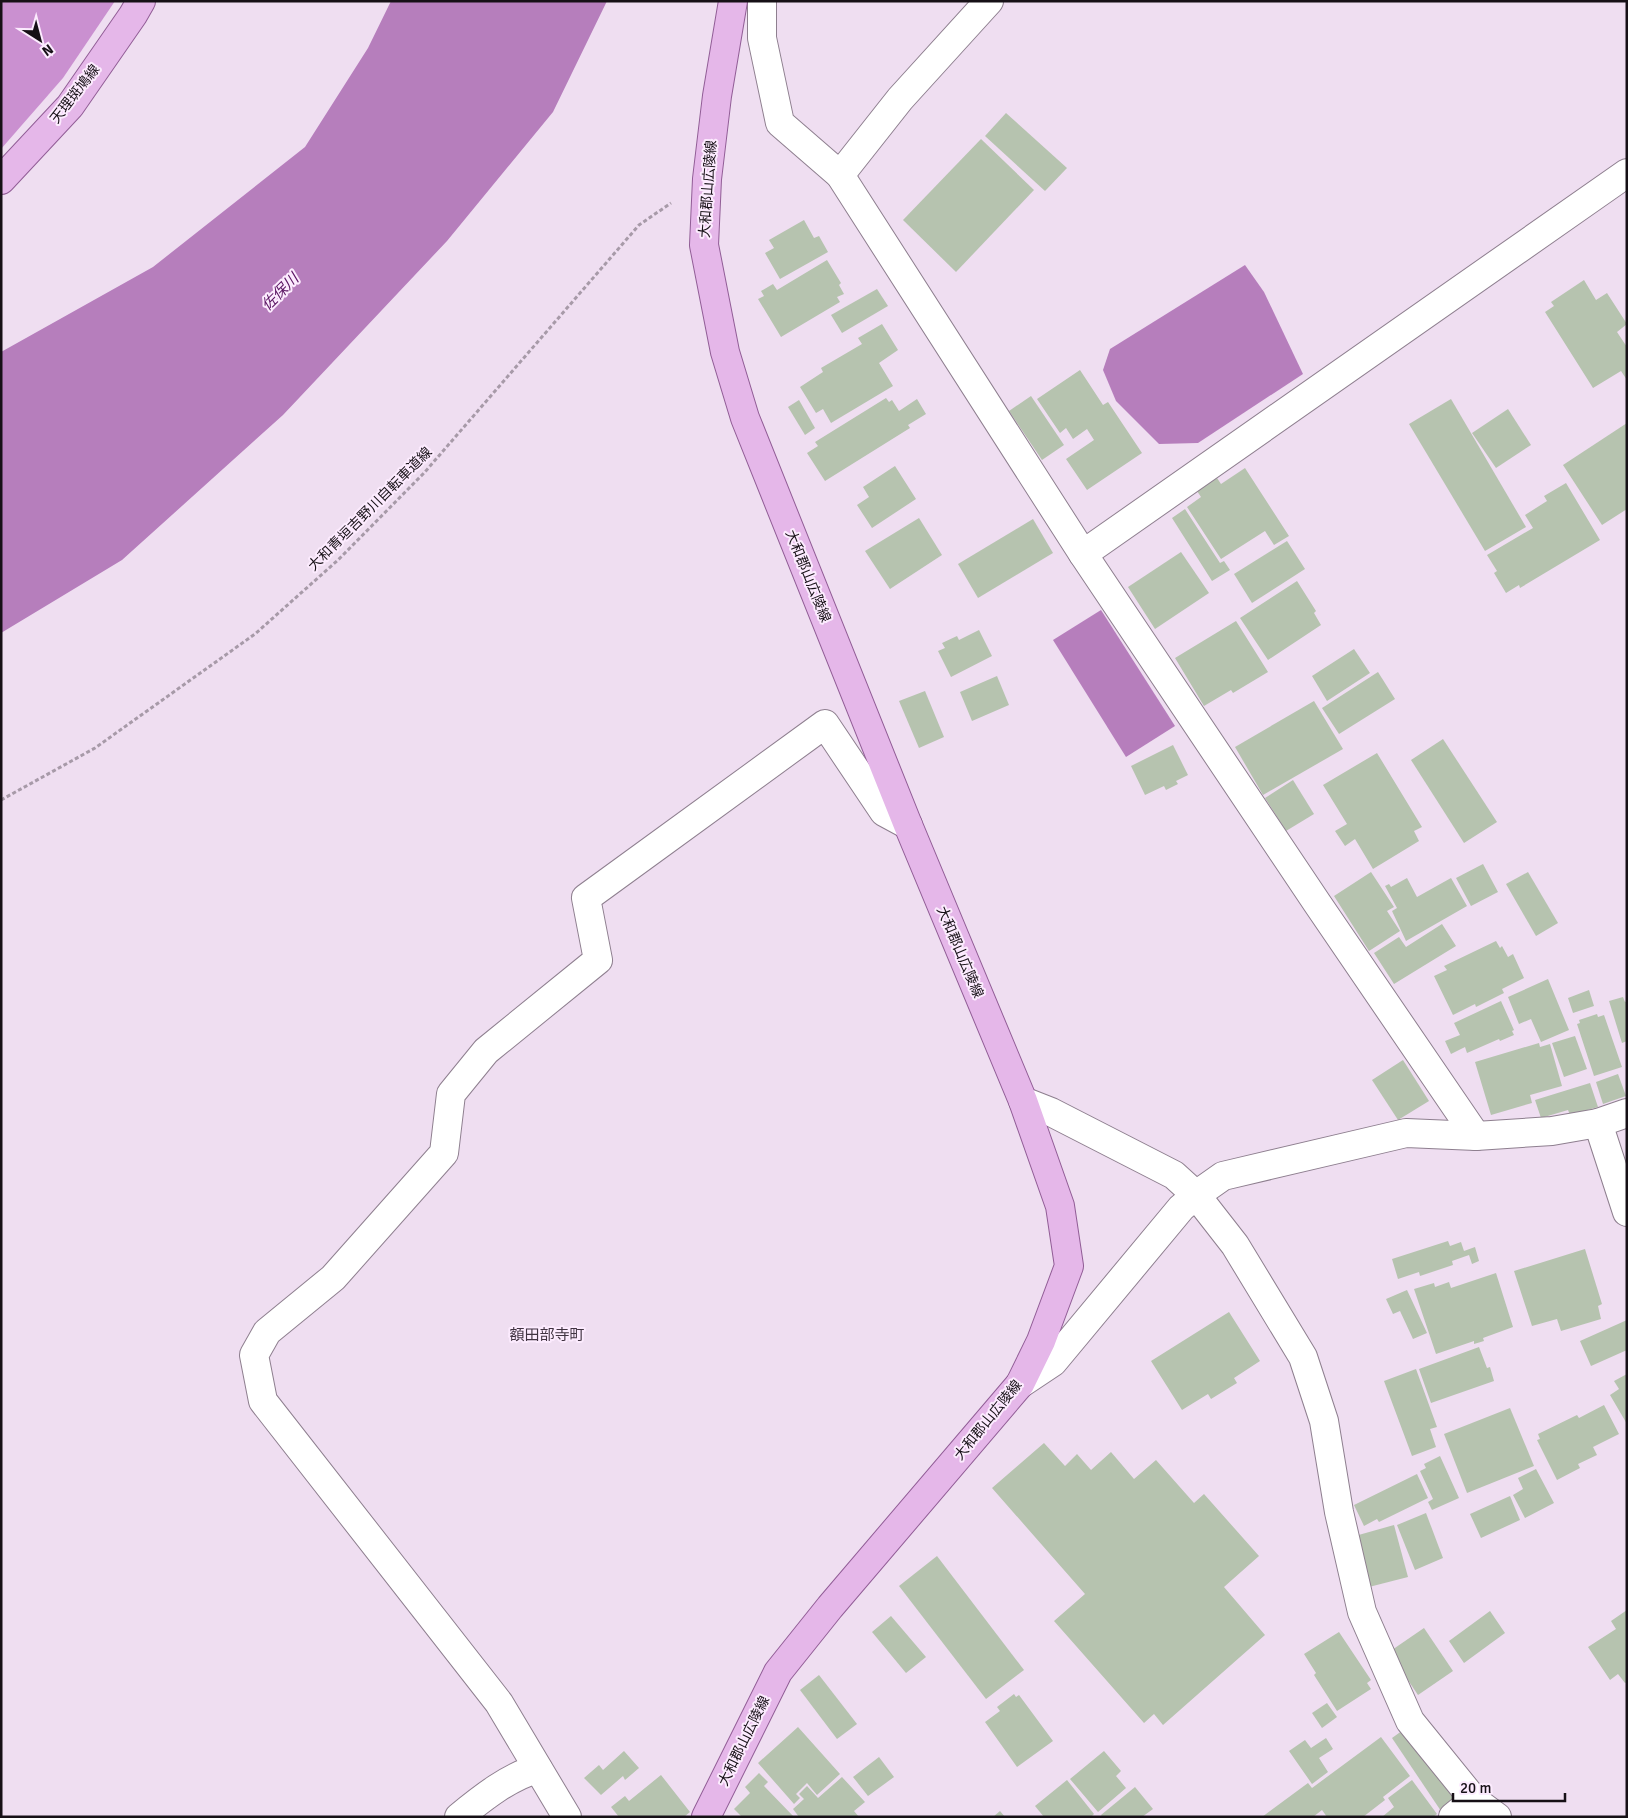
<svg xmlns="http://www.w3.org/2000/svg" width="1628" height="1818" viewBox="0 0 1628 1818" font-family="Signika,'Noto Sans JP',sans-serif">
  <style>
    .forest { fill: #ca90d0 }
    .water { fill: #b67ebc }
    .building { fill: #b6c3af }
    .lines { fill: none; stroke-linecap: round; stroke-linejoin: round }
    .minor-casing { stroke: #8e7f8f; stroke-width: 30 }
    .major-casing { stroke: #915d96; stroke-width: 30 }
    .path { stroke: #a79aa8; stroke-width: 3; stroke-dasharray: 4 2.5; stroke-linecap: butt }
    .minor { stroke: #fff; stroke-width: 28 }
    .major { stroke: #e5b7e9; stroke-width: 28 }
    .labels { text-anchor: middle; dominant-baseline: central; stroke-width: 4; stroke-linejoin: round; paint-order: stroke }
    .street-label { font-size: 14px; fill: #161016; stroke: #fcebfe }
    .water-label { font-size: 15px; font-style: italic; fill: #5a1462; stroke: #fcebfe }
    .neighbourhood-label { font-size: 15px; fill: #403341; stroke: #fcebfe }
  </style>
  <rect width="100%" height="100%" fill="#efdef1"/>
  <polygon class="forest" points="1,1 115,1 63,78 1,149"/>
  <g class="water">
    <polygon points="391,1 607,1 553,112 447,241 283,415 122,560 1,633 1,352 153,267 305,147 368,48"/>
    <polygon points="1245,265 1264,292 1303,374 1198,443 1159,444 1116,401 1103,370 1110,349"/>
    <polygon points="1101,610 1175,726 1126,757 1053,640"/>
  </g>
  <g class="building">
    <polygon points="1006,113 1067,168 1045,191 985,136"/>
    <polygon points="981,139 1034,190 956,272 903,220"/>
    <polygon points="804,220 814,238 819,236 828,252 780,279 765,253 774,248 769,240"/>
    <polygon points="827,260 841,283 839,285 844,294 837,297 840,302 781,337 758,299 764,296 761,291 773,284 777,290"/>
    <polygon points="1584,280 1596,300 1607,293 1627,324 1617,332 1627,347 1627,380 1621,371 1593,388 1545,312 1554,306 1551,302"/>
    <polygon points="877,289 888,306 842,333 831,315"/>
    <polygon points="882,324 898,350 879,363 893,386 831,423 823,409 816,413 800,387 823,372 821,368 862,344 858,338"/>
    <polygon points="1080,370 1103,405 1108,402 1142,453 1087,490 1066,459 1094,440 1087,429 1073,439 1066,428 1060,433 1037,399"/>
    <polygon points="1031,396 1064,445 1042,460 1009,411"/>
    <polygon points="886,398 889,402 892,400 899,411 917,399 926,414 908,425 910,428 825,481 807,453 818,446 815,442"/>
    <polygon points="1451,399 1526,527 1485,551 1409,424"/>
    <polygon points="799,400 815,428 805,435 788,407"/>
    <polygon points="1508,409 1531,445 1496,468 1472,433"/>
    <polygon points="1627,423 1627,509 1602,525 1563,465"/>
    <polygon points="895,466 916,499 872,528 857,505 869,497 863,487"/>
    <polygon points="1245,468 1289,536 1274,545 1265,531 1221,559 1187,507 1201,497 1197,491 1217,478 1221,484"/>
    <polygon points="1566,483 1600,540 1520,588 1519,585 1506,593 1494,573 1497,571 1487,555 1533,528 1525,515 1547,501 1544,496"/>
    <polygon points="1185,509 1220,563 1224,561 1230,570 1212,581 1172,518"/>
    <polygon points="919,518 942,555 890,589 865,551"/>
    <polygon points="1033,519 1053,553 978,598 958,564"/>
    <polygon points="1287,541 1305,569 1252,603 1234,574"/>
    <polygon points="1181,552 1209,593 1155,629 1128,587"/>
    <polygon points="1297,581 1316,611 1314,613 1321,625 1268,660 1240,618"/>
    <polygon points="1236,621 1268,672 1233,693 1231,690 1204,706 1175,658"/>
    <polygon points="979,630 992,656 951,677 938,651 945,648 942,643 957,636 959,640"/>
    <polygon points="1354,649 1370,673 1327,701 1312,676"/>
    <polygon points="1378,672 1395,699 1339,734 1322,708"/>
    <polygon points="997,676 1009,705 972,721 960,692"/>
    <polygon points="925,691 944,737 919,748 899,701"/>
    <polygon points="1314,701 1343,749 1263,795 1235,747"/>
    <polygon points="1443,739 1497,822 1464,843 1411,760"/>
    <polygon points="1173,745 1188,775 1176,781 1178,784 1166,790 1164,786 1145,795 1131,766"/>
    <polygon points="1377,753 1422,827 1414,831 1419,841 1373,869 1355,839 1345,846 1335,831 1347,824 1323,785"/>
    <polygon points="1293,780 1314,814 1286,831 1265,798"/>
    <polygon points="1483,864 1498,892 1471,906 1456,878"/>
    <polygon points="1371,872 1394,907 1387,911 1400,931 1369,951 1334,896"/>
    <polygon points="1528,872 1558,923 1536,936 1506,884"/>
    <polygon points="1407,878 1417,897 1451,878 1467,906 1406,941 1392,911 1397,908 1385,886 1389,884 1391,887"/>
    <polygon points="1442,924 1456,946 1394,984 1374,953 1399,937 1406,947"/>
    <polygon points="1496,941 1500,948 1502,946 1508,957 1513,954 1524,978 1502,989 1504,993 1476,1007 1475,1004 1453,1015 1434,976 1447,970 1444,966"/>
    <polygon points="1548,979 1569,1030 1541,1042 1531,1019 1519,1024 1508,997"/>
    <polygon points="1589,990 1594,1006 1573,1013 1568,998"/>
    <polygon points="1623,997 1625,1002 1627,1001 1627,1041 1622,1043 1609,1001"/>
    <polygon points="1501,1001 1514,1030 1512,1031 1514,1035 1500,1041 1499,1039 1467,1053 1465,1047 1451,1054 1445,1041 1460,1035 1454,1023"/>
    <polygon points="1597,1014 1598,1017 1604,1015 1622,1067 1594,1076 1577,1024 1580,1023 1579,1020"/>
    <polygon points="1575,1036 1587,1069 1564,1077 1552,1043"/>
    <polygon points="1539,1043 1540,1047 1550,1044 1562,1086 1530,1095 1532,1103 1491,1115 1475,1062"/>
    <polygon points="1403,1060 1429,1101 1398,1120 1372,1080"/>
    <polygon points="1618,1074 1626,1096 1603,1104 1596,1082"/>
    <polygon points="1590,1083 1598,1107 1570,1115 1568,1110 1541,1118 1535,1100"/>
    <polygon points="1448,1241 1450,1246 1461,1242 1464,1251 1475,1247 1479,1261 1472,1264 1469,1255 1452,1261 1453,1265 1420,1276 1419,1272 1398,1279 1392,1259"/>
    <polygon points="1585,1249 1602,1304 1598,1306 1601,1319 1561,1331 1557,1319 1532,1326 1514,1271"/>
    <polygon points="1496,1273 1513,1327 1483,1338 1484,1341 1474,1344 1474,1341 1436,1354 1414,1289 1434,1283 1435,1287 1449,1282 1451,1288"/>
    <polygon points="1407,1290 1427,1333 1413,1339 1400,1311 1393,1314 1386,1299"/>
    <polygon points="1229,1312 1260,1361 1234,1378 1237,1383 1211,1399 1208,1394 1182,1410 1151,1361"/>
    <polygon points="1627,1320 1627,1350 1591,1366 1580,1341"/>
    <polygon points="1479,1347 1487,1368 1490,1367 1494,1381 1431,1403 1419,1369"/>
    <polygon points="1416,1369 1437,1427 1430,1429 1436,1447 1412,1456 1384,1381"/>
    <polygon points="1627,1374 1627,1424 1610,1395 1619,1389 1614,1381"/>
    <polygon points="1604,1405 1619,1434 1593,1447 1597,1455 1578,1464 1580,1468 1557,1480 1537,1440 1540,1439 1538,1434 1577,1415 1579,1418"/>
    <polygon points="1510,1408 1534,1466 1467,1493 1444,1434"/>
    <polygon points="1044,1443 1065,1466 1077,1454 1091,1470 1111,1452 1134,1479 1156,1460 1194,1503 1204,1494 1259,1556 1224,1587 1265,1635 1163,1725 1154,1714 1144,1723 1054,1621 1085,1594 992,1488"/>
    <polygon points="1440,1456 1459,1498 1432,1510 1428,1502 1433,1499 1420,1471 1426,1468 1424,1464"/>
    <polygon points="1536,1469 1554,1503 1525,1518 1513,1495 1523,1489 1518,1478"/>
    <polygon points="1417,1474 1428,1498 1379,1522 1377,1519 1364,1526 1354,1505"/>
    <polygon points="1510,1496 1520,1520 1481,1538 1470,1514"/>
    <polygon points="1426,1513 1443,1558 1415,1570 1397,1525"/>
    <polygon points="1394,1525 1408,1577 1369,1587 1355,1536"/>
    <polygon points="937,1556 1024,1670 986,1699 899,1586"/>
    <polygon points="1627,1610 1627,1682 1625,1683 1618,1674 1610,1680 1588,1647 1616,1629 1611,1621"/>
    <polygon points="1490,1611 1505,1633 1464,1663 1449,1641"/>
    <polygon points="891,1616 926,1657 906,1673 872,1632"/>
    <polygon points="1424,1628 1453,1671 1418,1695 1389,1652"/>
    <polygon points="1339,1632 1371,1680 1367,1683 1371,1689 1337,1711 1314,1675 1316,1673 1304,1654"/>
    <polygon points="819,1675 857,1724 837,1739 800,1690"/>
    <polygon points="1014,1694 1016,1697 1019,1695 1053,1741 1017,1767 985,1722 1000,1711 997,1707"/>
    <polygon points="1327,1703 1337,1717 1322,1728 1312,1713"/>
    <polygon points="798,1727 840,1774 817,1795 807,1783 796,1794 800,1798 794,1804 758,1763"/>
    <polygon points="1406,1728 1456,1801 1441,1811 1392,1738"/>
    <polygon points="1381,1737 1410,1776 1383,1797 1385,1800 1363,1817 1327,1817 1322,1810 1313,1817 1262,1817 1308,1783 1312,1788"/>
    <polygon points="1326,1738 1333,1749 1319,1758 1328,1772 1312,1784 1289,1751 1305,1740 1311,1748"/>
    <polygon points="624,1751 639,1768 625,1780 623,1776 601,1795 584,1778 599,1765 603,1770"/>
    <polygon points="1104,1751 1121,1771 1116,1776 1126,1788 1098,1812 1070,1779"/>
    <polygon points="879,1757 894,1777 868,1796 853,1777"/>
    <polygon points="759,1773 768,1782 764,1786 794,1817 742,1817 734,1809 750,1793 745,1787"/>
    <polygon points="661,1775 690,1812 684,1817 619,1817 611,1807 625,1796 629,1801"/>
    <polygon points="842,1777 865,1802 854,1811 859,1817 799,1817 793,1809 804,1799 799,1794 807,1786 818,1798"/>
    <polygon points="1067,1780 1094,1814 1091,1817 1044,1817 1035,1806"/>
    <polygon points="1412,1780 1437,1814 1433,1817 1382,1817 1394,1807 1388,1798"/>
    <polygon points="1135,1787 1153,1809 1142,1817 1102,1817 1101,1815"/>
    <polygon points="1000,1811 1005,1817 993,1817"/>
  </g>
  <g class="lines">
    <defs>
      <g id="minor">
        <polyline points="762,1 762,38 780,123 840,175 1083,554 1317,903 1476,1136"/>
        <polyline points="840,175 900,99 989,1"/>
        <polyline points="1083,554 1627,173"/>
        <polyline points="1023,1101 1051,1112 1174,1175 1196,1195 1235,1245 1303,1357 1324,1421 1339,1512 1362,1612 1410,1721 1474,1800 1497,1817"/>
        <polyline points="1598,1123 1627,1212"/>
        <polyline points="1020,1384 1053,1362 1181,1208 1196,1195 1223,1176 1406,1133 1476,1136 1552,1131 1598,1123 1627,1113"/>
        <path d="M459,1817C481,1799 511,1775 538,1769"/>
        <polyline points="567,1817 499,1703 263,1401 254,1355 267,1332 333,1278 444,1153 451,1094 486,1051 598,960 586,898 825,724 884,812 908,825"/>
        <polyline points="1453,1817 1474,1800"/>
      </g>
      <g id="major">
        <polyline points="1,180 70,106 133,15 141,1"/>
        <polyline points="706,1817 778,1672 830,1607 1020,1384 1041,1341 1069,1266 1060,1206 1023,1101 908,825 745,418 725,352 704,245 707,179 717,96 733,1"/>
      </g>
    </defs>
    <use href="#minor" class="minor-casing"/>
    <use href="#major" class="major-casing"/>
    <polyline class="path" points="1,800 95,748 255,634 338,560 424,473 639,225 671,203"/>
    <use href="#minor" class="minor"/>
    <use href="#major" class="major"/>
  </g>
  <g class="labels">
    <g class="street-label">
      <text transform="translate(75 94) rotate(-52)">天理斑鳩線</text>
      <text transform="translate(708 189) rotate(-86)">大和郡山広陵線</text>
      <text transform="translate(370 509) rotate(-45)">大和青垣吉野川自転車道線</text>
      <text transform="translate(808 576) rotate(68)">大和郡山広陵線</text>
      <text transform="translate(960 952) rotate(67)">大和郡山広陵線</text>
      <text transform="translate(988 1420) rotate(-51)">大和郡山広陵線</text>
      <text transform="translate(744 1741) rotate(-64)">大和郡山広陵線</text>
    </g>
    <g class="water-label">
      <text transform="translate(280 292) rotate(-45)">佐保川</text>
    </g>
    <g class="neighbourhood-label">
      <text x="547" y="1335">額田部寺町</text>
    </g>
  </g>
  <rect width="1628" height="1818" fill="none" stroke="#161016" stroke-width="5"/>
  <g transform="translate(40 40) rotate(144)" stroke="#fcebfe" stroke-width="4" paint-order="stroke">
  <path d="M0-4L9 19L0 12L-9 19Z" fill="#161016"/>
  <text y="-8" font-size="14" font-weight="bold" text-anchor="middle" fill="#161016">N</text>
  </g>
  <path d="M1453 1793v8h112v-8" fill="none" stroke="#161016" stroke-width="2.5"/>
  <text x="1460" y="1793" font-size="15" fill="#161016" stroke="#fcebfe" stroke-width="4" paint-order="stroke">20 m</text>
</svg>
